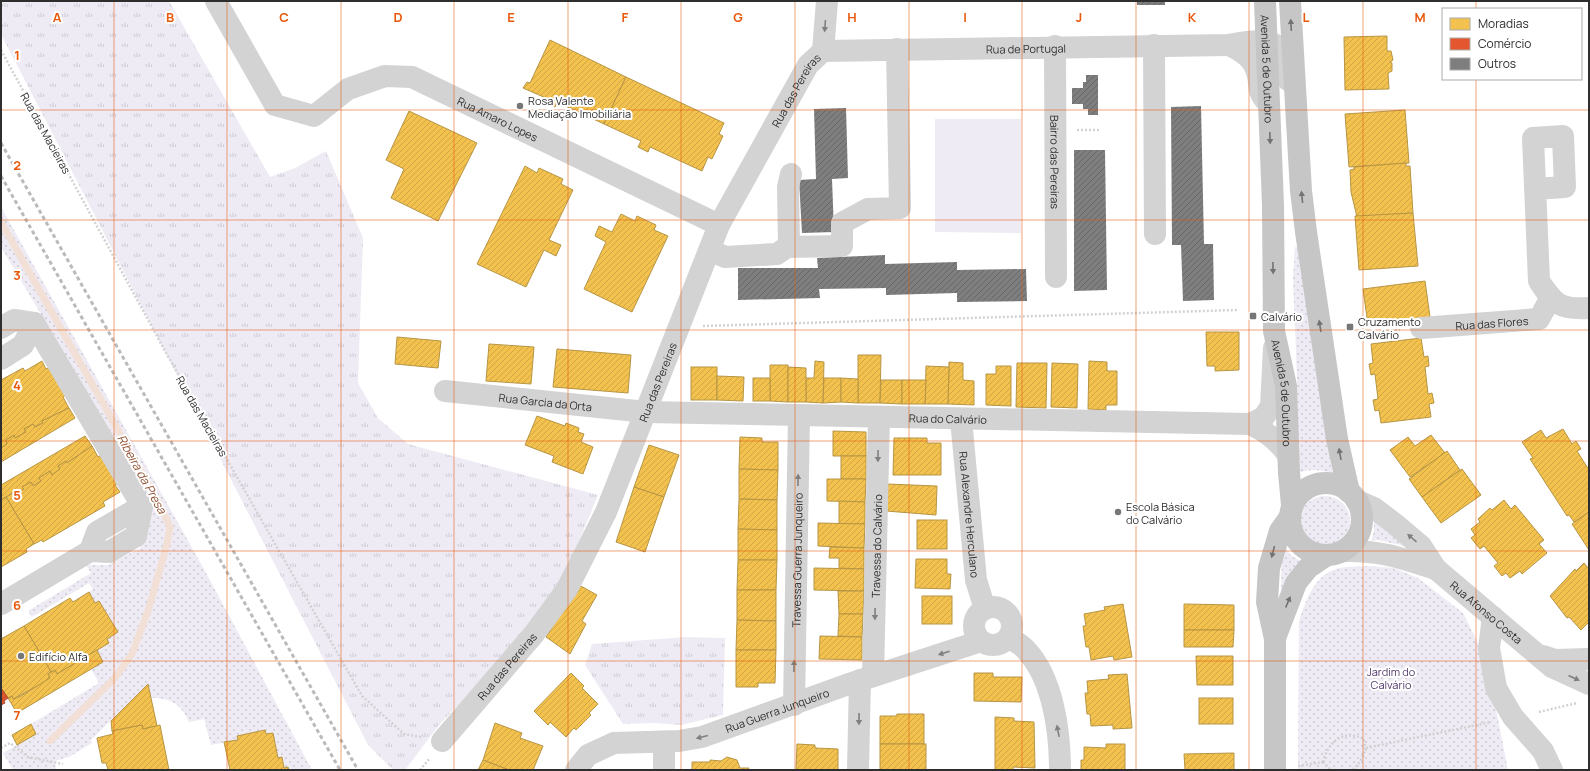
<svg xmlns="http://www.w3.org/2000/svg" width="1590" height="771" viewBox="0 0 1590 771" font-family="Manrope,sans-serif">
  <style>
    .grass { fill: url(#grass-tufts) }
    .park { fill: url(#park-dots) }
    .pitch { fill: #eeebf5 }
    .homes { fill: url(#homes-hatch); stroke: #b79544 }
    .shops { fill: url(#shops-hatch); stroke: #ad4b2e }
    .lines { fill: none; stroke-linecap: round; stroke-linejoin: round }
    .stream { stroke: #f2e0d6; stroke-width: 7 }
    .building { fill: url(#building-hatch) }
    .path { stroke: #d2d2d2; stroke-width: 2.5; stroke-dasharray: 2 2; stroke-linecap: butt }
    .minor { stroke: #d3d3d3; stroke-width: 22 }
    .major { stroke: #c6c6c6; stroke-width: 22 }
    .rail { stroke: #bababa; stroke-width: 3; stroke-dasharray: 4 3; stroke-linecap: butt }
    .oneway { fill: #727272 }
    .oneway2 { fill: #808080 }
    .grid { fill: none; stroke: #e8590c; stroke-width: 1; stroke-opacity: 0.55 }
    .poi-dot { fill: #777; stroke: #fff; stroke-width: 1.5 }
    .labels { text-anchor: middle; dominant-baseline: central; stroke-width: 4; stroke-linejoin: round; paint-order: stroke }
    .street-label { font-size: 11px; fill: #2e2e2e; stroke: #fff }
    .poi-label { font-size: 11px; fill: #2e2e2e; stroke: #fff; text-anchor: start }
    .park-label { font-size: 11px; fill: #50386c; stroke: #fff }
    .water-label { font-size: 12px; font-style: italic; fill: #955537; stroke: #fff }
    .grid-label { font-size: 13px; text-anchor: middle; font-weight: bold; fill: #e8590c; stroke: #fff; stroke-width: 4; stroke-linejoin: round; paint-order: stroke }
  </style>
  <defs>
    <pattern id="grass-tufts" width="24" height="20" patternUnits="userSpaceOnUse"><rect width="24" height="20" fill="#eeebf5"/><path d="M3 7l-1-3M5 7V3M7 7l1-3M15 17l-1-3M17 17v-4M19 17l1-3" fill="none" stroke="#cccad2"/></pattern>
    <pattern id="park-dots" width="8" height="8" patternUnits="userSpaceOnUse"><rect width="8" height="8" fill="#eeebf5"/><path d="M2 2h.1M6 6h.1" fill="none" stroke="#cccad2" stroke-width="1.8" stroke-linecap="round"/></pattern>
    <pattern id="homes-hatch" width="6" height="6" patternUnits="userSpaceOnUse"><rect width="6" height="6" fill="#f2c14e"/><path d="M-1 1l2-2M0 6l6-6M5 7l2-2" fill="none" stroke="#d0a644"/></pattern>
    <pattern id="shops-hatch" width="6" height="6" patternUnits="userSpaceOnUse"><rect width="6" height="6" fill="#e4572e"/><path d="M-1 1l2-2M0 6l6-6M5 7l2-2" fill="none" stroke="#b94828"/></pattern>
    <pattern id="building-hatch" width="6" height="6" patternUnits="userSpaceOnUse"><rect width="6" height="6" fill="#7e7e7e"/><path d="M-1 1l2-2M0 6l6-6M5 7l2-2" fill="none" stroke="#686868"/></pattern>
  </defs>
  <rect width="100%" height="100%" fill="#fff"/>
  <g class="grass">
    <polygon points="1,1 169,1 270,177 295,168 326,151 363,238 358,383 378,418 408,444 598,495 562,582 500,661 439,725 405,770 393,770 368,745 1,34"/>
    <polygon points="686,637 725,638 723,715 681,725 655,723 623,724 585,665 592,644"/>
  </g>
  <g class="park">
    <path d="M1,207L205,571L312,770H289L288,767L284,768L282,757L278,758L273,733L266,734L265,730L237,736L238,740L211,745L204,719L189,722C181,704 171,698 151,698L148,684L91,740L92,743L69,757L55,761L56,770H13L3,753L36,734L31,724L99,683L91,669L97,650L109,643L107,639L118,632L99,601L95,603L89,592L93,589L89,583L32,617L28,611L91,573L86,565H108L140,548L153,503L1,247Z"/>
    <path d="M1295,247H1298L1338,476C1324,469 1312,468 1298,473L1297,377L1293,278Z"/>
    <circle cx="1325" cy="521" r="25"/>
    <polygon points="1374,518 1409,547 1378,540 1371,541 1374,531"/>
    <path d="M1282,544C1289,554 1293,559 1305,562L1281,594Z"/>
    <path d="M1368,566L1394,568L1418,578L1463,613L1477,641L1494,699L1508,770H1298L1299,621C1306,600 1315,573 1340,568C1349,566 1359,567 1368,566Z"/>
  </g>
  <polygon class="pitch" points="935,119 1021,119 1021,233 935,232"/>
  <g class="homes">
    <polygon points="1387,36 1387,51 1391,51 1393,60 1390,62 1392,63 1392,71 1388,73 1389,89 1345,90 1344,37"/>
    <polygon points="550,40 626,77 604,124 557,102 555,107 544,101 546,98 523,88 527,82 530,83"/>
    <polygon points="626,77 724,123 719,134 723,136 712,159 708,157 702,171 650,147 648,152 638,147 641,141 604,124"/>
    <polygon points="1405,110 1409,163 1349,167 1345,114"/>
    <polygon points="409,111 477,143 438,221 391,198 404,169 386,160"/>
    <polygon points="1406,163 1406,166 1410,166 1413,213 1357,217 1351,192 1350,170 1354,169 1354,167"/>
    <polygon points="525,166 537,173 539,168 563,179 561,184 573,190 549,240 561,245 556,256 544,250 526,287 477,264"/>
    <polygon points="1413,213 1418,266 1359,270 1355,216"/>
    <polygon points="621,214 635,221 637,216 656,225 654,230 668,236 632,312 584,289 606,242 595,236 599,226 612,232"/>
    <polygon points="1425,281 1430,317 1368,325 1363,289"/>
    <polygon points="1206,332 1239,332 1239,370 1215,371 1215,366 1207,366"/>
    <polygon points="397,337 441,341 438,368 395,364"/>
    <polygon points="1421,338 1424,357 1428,356 1429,366 1425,367 1428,394 1432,393 1434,403 1429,404 1431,417 1381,423 1379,410 1375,411 1373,400 1378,399 1375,374 1371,375 1369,364 1373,363 1371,344"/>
    <polygon points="489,344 534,347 531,384 486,381"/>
    <polygon points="557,349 631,355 628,393 553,387"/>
    <polygon points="858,355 881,355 880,403 858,403"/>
    <polygon points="42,361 46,369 50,367 66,395 63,397 69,408 42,421 43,423 35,427 33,424 24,429 26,432 15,438 14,435 6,440 7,444 1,448 1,380 23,368 25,371"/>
    <polygon points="815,361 824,362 823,403 806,402 806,378 814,378"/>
    <polygon points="1089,361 1107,362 1107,371 1117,371 1117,405 1106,405 1106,410 1088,409"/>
    <polygon points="949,362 963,363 963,380 974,381 974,405 948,404"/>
    <polygon points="1017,363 1047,363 1046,408 1016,407"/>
    <polygon points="1052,363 1078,364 1077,408 1051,407"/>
    <polygon points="770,365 788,365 788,402 770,401"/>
    <polygon points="926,366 949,367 948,404 925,404"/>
    <polygon points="996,366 1011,366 1011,406 986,405 986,374 996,374"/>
    <rect x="691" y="367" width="26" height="33"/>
    <polygon points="788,367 806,368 806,402 788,402"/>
    <polygon points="717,376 744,377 743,401 717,400"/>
    <rect x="753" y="378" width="17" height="23"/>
    <polygon points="824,378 841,378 841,402 823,403"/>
    <polygon points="841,378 858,379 858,403 841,402"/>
    <polygon points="881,380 902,380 902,404 880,403"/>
    <polygon points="902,380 926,380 925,404 902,404"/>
    <polygon points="69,408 75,418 1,462 1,448 7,444 6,440 14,435 15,438 26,432 24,429 33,424 35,427 43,423 42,421"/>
    <polygon points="537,416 565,426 566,423 579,428 578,432 584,434 581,442 593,447 583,474 552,462 554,456 525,445"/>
    <polygon points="1563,429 1572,444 1576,441 1581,449 1577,451 1589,470 1589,512 1574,522 1569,515 1567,516 1530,459 1533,458 1522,442 1541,430 1546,438"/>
    <polygon points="833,431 866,432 866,456 833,456"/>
    <polygon points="1431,435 1445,453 1410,477 1390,450 1408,437 1415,446"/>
    <polygon points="85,436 92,446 67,463 66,461 58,466 60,469 52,475 50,471 39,478 41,481 33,486 31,482 22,487 24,489 16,494 15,492 1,500 1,485"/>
    <polygon points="740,437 762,438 762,442 778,442 778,470 739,469"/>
    <polygon points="894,438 927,438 927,443 941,443 941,475 893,475"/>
    <polygon points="649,445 679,455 664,497 634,487"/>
    <polygon points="92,446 98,457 101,455 119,483 115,485 120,492 103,502 105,506 43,542 42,540 34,544 6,497 15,492 16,494 24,489 22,487 31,482 33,486 41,481 39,478 50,471 52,475 60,469 58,466 66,461 67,463"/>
    <polygon points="1447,451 1460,470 1422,497 1409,479"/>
    <rect x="841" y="456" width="25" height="23"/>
    <polygon points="739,469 778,470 777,500 739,499"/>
    <polygon points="1462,469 1481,495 1441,523 1422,497"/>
    <polygon points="827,479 866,479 865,502 827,501"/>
    <polygon points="887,484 937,486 936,515 886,511"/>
    <polygon points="634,487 664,497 645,552 616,542"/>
    <polygon points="6,497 34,544 26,549 27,552 1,567 1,500"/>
    <polygon points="739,499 777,500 777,530 738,529"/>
    <polygon points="1504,500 1511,509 1515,505 1544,540 1539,544 1547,553 1522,574 1520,571 1510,578 1506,573 1502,576 1494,566 1498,563 1484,546 1480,549 1471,538 1475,535 1471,529 1480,522 1478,519 1490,508 1492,510"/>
    <polygon points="839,501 865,502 865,524 839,524"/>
    <polygon points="1589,512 1589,550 1572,524"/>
    <rect x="917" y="520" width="30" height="29"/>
    <polygon points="818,523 865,524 864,548 818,546"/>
    <polygon points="738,529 777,530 777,560 738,560"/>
    <polygon points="830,547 864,548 864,569 839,568 839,558 829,558"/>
    <polygon points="916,559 947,559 947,574 951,574 950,589 915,588"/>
    <polygon points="738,560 777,560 776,590 737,590"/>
    <polygon points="1584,563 1589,569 1589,622 1581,630 1569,617 1567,618 1550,596 1575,569 1576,571"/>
    <polygon points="814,568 864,569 864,591 814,590"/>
    <polygon points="579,585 597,595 582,621 586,624 570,654 546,637"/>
    <polygon points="737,590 776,590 776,621 737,620"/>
    <polygon points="838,591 864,591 863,614 839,614"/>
    <polygon points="89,592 95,603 99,601 118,632 107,639 109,643 57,674 55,670 51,672 24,626 70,598 73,602"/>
    <rect x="922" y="596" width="30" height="28"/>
    <polygon points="1123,604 1132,657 1114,660 1113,656 1091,660 1089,647 1086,647 1083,626 1086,626 1084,614 1105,610 1104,607"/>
    <polygon points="1184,604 1234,605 1234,630 1184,630"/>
    <polygon points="839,614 863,614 862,637 838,636"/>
    <polygon points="737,620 776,621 776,650 736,650"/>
    <polygon points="24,626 51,672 48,674 50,678 43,683 13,699 12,696 8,698 1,688 1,639"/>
    <polygon points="1184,630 1234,630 1233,647 1184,647"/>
    <polygon points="820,636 862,637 862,660 819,659"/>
    <polygon points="97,650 103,662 17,713 8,698 12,696 13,699 21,696 50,678 48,674 55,670 57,674"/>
    <polygon points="736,650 776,650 775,683 758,683 758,687 736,687"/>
    <polygon points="1196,656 1233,656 1233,685 1197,685"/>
    <polygon points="571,673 584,686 582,688 598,704 589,713 591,715 576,730 574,728 566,737 550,722 548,725 534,711"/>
    <polygon points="974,673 993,673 993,677 1022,677 1021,702 974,701"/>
    <polygon points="1127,674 1132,728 1113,729 1113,725 1091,726 1090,714 1087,714 1085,693 1088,693 1087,681 1109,679 1108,675"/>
    <polygon points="148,684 157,726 143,729 142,725 112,731 111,721"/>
    <rect x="1199" y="698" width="34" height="26"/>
    <polygon points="897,714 924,714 924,744 880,744 880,716 896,716"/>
    <polygon points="995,717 1014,718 1014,721 1034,722 1035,768 1013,767 1013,770 995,770"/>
    <polygon points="495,723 522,733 520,738 543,746 533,770 509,770 483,760"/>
    <polygon points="31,724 36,734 17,745 12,735"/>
    <polygon points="142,725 143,729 160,725 169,770 108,770 106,763 102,763 97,738 113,734 112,731"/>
    <polygon points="265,730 266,734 273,733 278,758 282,757 284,768 288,767 289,770 230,770 224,742 238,740 237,736"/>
    <polygon points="797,744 815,745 815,748 838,749 838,770 796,770"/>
    <rect x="880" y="744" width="46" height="26"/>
    <polygon points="1106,744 1125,744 1125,770 1081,770 1081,760 1084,760 1084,747 1106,748"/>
    <polygon points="1234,753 1234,770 1185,770 1184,754"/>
    <polygon points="727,757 737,760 740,768 749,768 748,770 692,770 692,762 710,762 710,760 721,761"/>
    <polygon points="483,760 509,770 478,770"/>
  </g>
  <polygon class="shops" points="1,688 8,698 4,701 5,703 1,705"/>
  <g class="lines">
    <polyline class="stream" points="1,222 159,503 170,527 167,544 148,611 132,654 114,679 50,741"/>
  </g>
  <g class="building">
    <rect x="1137" y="1" width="28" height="4"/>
    <polygon points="1086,75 1098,75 1098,115 1088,115 1088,109 1083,109 1083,104 1072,104 1072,88 1083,88 1083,82 1086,82"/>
    <polygon points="1201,106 1204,244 1213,244 1214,300 1183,301 1181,245 1172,245 1171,107"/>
    <polygon points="846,108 848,178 832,179 834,232 802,233 799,180 816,179 814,109"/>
    <polygon points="1074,150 1105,150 1107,290 1074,291"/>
    <polygon points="885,255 885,264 957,262 957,270 1026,269 1027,301 957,302 957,293 886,295 886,288 819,289 820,298 738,300 738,268 818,268 817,258"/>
  </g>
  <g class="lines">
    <g class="path">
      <polyline points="1,50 165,351 362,696 404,734 421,737"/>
      <polyline points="1077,130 1100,130"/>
      <polyline points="703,326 1237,310"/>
      <polyline points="1371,333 1400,330"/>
      <polyline points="1539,712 1577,703"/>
      <polyline points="1,748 10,743 28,757 63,764"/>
      <polyline points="1366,748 1491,722"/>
      <path d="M1323,762C1328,741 1344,729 1364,739C1367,753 1362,760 1353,770"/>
      <polyline points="1323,762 1331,770"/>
      <polyline points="1298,766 1323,762"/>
      <polyline points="420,770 430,758"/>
    </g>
    <g class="minor">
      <path id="s1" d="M216,1L275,105L314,116L348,89L385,76L412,77L719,225"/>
      <polyline points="1154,45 1155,234"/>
      <path d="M1229,45C1244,52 1255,60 1258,76C1260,86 1258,92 1265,100"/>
      <path id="s2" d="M1055,46L1056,277"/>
      <path id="s3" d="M823,51L1229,45C1246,42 1276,35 1285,55C1288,62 1287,72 1288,80"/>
      <path d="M1535,189L1565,187L1563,136L1533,138L1539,281C1554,304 1560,310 1589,308"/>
      <polyline points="789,246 788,187 791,174"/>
      <polyline points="710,250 725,257 777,254 787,247 842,246 842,223 868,209 900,208 897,49"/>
      <polyline points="34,323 142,506"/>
      <polyline points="1,328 14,320 34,323"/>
      <path id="s4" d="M1421,328L1539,319L1550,299"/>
      <polyline points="1,359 23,345 34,323"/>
      <path id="s5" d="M445,391L646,412L1250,424C1267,432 1277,440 1288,455"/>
      <path id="s6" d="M961,419L976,580L985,609"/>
      <polyline points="1250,424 1264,417 1271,406 1274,348"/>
      <path id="s7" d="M1356,500L1374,508L1395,524L1421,546L1436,569L1552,667L1589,684"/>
      <polygon points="142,506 136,536 109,552 90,551 97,532"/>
      <path d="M1343,551C1380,550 1402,558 1436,569"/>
      <polyline points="1,604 90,551"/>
      <circle cx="993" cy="626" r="19"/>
      <polyline points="1493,617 1489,648 1496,688 1513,717 1543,751 1552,770"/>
      <path d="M1009,637C1014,641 1022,645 1026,650C1053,678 1060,732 1060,770"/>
      <polyline points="1543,656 1555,660 1589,659"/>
      <path id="s8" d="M873,676L879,417"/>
      <path id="s9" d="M794,705L799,416"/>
      <path id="s10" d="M442,741L534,634L567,589L606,512L719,225L808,65L823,51L827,1"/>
      <path id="s11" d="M576,770L588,755L614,743L679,741L702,737L846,685L981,641"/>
      <polyline points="664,770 664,742"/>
      <polyline points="858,770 860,680"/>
    </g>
    <g class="major">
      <path id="s12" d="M1265,1L1273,205L1274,331L1286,386L1289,473L1292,505"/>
      <polyline points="1290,1 1301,191 1306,232 1337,439 1349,492"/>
      <circle cx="1326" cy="519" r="36"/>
      <polyline points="1275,638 1296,583 1308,568 1327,555"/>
      <polyline points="1275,770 1275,639 1267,602 1269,568 1280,531 1290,517"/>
    </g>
    <g class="rail">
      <polyline points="1,143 358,770"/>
      <polyline points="1,176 340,770"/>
    </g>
  </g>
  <defs><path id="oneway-solid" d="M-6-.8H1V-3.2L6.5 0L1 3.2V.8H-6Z"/></defs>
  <g class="oneway">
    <use href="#oneway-solid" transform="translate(1291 25) rotate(-93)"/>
    <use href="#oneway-solid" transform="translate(1270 138) rotate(88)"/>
    <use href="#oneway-solid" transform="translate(1302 197) rotate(-96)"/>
    <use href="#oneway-solid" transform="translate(1273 268) rotate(89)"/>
    <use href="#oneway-solid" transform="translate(1320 326) rotate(-99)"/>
    <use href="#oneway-solid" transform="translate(1340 454) rotate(-100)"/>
    <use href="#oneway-solid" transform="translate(1273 552) rotate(104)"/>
    <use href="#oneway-solid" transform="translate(1288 602) rotate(-67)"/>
  </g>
  <g class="oneway2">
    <use href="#oneway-solid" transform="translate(825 26) rotate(94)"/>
    <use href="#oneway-solid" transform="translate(878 456) rotate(91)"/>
    <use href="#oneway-solid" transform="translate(798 480) rotate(-89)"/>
    <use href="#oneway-solid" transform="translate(1412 538) rotate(-139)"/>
    <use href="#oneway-solid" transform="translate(875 614) rotate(91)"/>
    <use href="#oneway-solid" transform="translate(944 653) rotate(162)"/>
    <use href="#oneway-solid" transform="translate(794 666) rotate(-89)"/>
    <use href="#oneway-solid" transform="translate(1574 678) rotate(24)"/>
    <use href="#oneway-solid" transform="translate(859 719) rotate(91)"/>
    <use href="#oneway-solid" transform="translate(1058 731) rotate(-101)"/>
    <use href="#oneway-solid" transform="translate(702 737) rotate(166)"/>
  </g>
  <path class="grid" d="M114,1V770M227,1V770M341,1V770M454,1V770M568,1V770M681,1V770M795,1V770M909,1V770M1022,1V770M1136,1V770M1249,1V770M1363,1V770M1476,1V9M1476,79V770M1,110H1589M1,220H1589M1,330H1589M1,441H1589M1,551H1589M1,661H1589"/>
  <g class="poi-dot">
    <circle cx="520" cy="106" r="4"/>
    <rect x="1249" y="312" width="8" height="8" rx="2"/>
    <rect x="1346" y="323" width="8" height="8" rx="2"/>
    <circle cx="1118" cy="512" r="4"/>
    <circle cx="21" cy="656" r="4"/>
  </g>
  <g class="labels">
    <g class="street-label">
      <text stroke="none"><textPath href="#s3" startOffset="203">Rua de Portugal</textPath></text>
      <text stroke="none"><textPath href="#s12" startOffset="68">Avenida 5 de Outubro</textPath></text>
      <text stroke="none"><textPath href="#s10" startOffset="747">Rua das Pereiras</textPath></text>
      <text stroke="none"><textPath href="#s1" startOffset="365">Rua Amaro Lopes</textPath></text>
      <text transform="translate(46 133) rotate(61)">Rua das Macieiras</text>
      <text stroke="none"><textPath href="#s2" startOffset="116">Bairro das Pereiras</textPath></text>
      <text stroke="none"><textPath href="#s4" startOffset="71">Rua das Flores</textPath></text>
      <text stroke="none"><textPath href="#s10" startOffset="423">Rua das Pereiras</textPath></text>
      <text stroke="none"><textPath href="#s12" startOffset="393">Avenida 5 de Outubro</textPath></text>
      <text stroke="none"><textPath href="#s5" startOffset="101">Rua Garcia da Orta</textPath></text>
      <text transform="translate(202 416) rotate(60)">Rua das Macieiras</text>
      <text stroke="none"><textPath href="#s5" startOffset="504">Rua do Calvário</textPath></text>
      <text stroke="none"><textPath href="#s6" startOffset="96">Rua Alexandre Herculano</textPath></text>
      <text stroke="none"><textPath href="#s8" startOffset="130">Travessa do Calvário</textPath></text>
      <text stroke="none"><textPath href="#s9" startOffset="145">Travessa Guerra Junqueiro</textPath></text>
      <text stroke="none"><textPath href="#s7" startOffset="174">Rua Afonso Costa</textPath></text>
      <text stroke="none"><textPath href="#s10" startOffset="99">Rua das Pereiras</textPath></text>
      <text stroke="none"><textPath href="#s11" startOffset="216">Rua Guerra Junqueiro</textPath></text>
    </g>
    <g class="poi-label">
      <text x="528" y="100">Rosa Valente<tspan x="528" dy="13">Mediação Imobiliária</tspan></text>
      <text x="1261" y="316">Calvário</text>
      <text x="1358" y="321">Cruzamento<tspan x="1358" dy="13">Calvário</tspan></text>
      <text x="1126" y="506">Escola Básica<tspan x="1126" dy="13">do Calvário</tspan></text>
      <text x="29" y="656">Edifício Alfa</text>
    </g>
    <g class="park-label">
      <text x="1391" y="671">Jardim do<tspan x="1391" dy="13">Calvário</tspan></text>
    </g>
    <g class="water-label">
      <text transform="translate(142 474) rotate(61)">Ribeira da Presa</text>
    </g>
  </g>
  <g class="grid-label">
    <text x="57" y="22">A</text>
    <text x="170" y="22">B</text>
    <text x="284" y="22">C</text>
    <text x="398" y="22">D</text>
    <text x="511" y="22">E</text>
    <text x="625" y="22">F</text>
    <text x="738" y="22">G</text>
    <text x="852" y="22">H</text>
    <text x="965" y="22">I</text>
    <text x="1079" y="22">J</text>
    <text x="1192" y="22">K</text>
    <text x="1306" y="22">L</text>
    <text x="1420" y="22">M</text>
    <text x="17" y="60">1</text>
    <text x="17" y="170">2</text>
    <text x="17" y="280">3</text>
    <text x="17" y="390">4</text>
    <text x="17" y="500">5</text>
    <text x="17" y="610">6</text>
    <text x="17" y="720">7</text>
  </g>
  <rect width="1590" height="771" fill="none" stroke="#2e2e2e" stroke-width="4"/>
  <rect x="1442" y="8" width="140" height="72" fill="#ffffff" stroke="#ababab"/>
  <rect x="1450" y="18" width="20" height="12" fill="#f2c14e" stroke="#ababab"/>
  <text x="1478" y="28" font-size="12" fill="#2e2e2e">Moradias</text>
  <rect x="1450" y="38" width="20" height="12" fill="#e4572e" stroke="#ababab"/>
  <text x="1478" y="48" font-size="12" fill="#2e2e2e">Comércio</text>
  <rect x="1450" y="58" width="20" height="12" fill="#7e7e7e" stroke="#ababab"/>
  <text x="1478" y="68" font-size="12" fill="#2e2e2e">Outros</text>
</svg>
